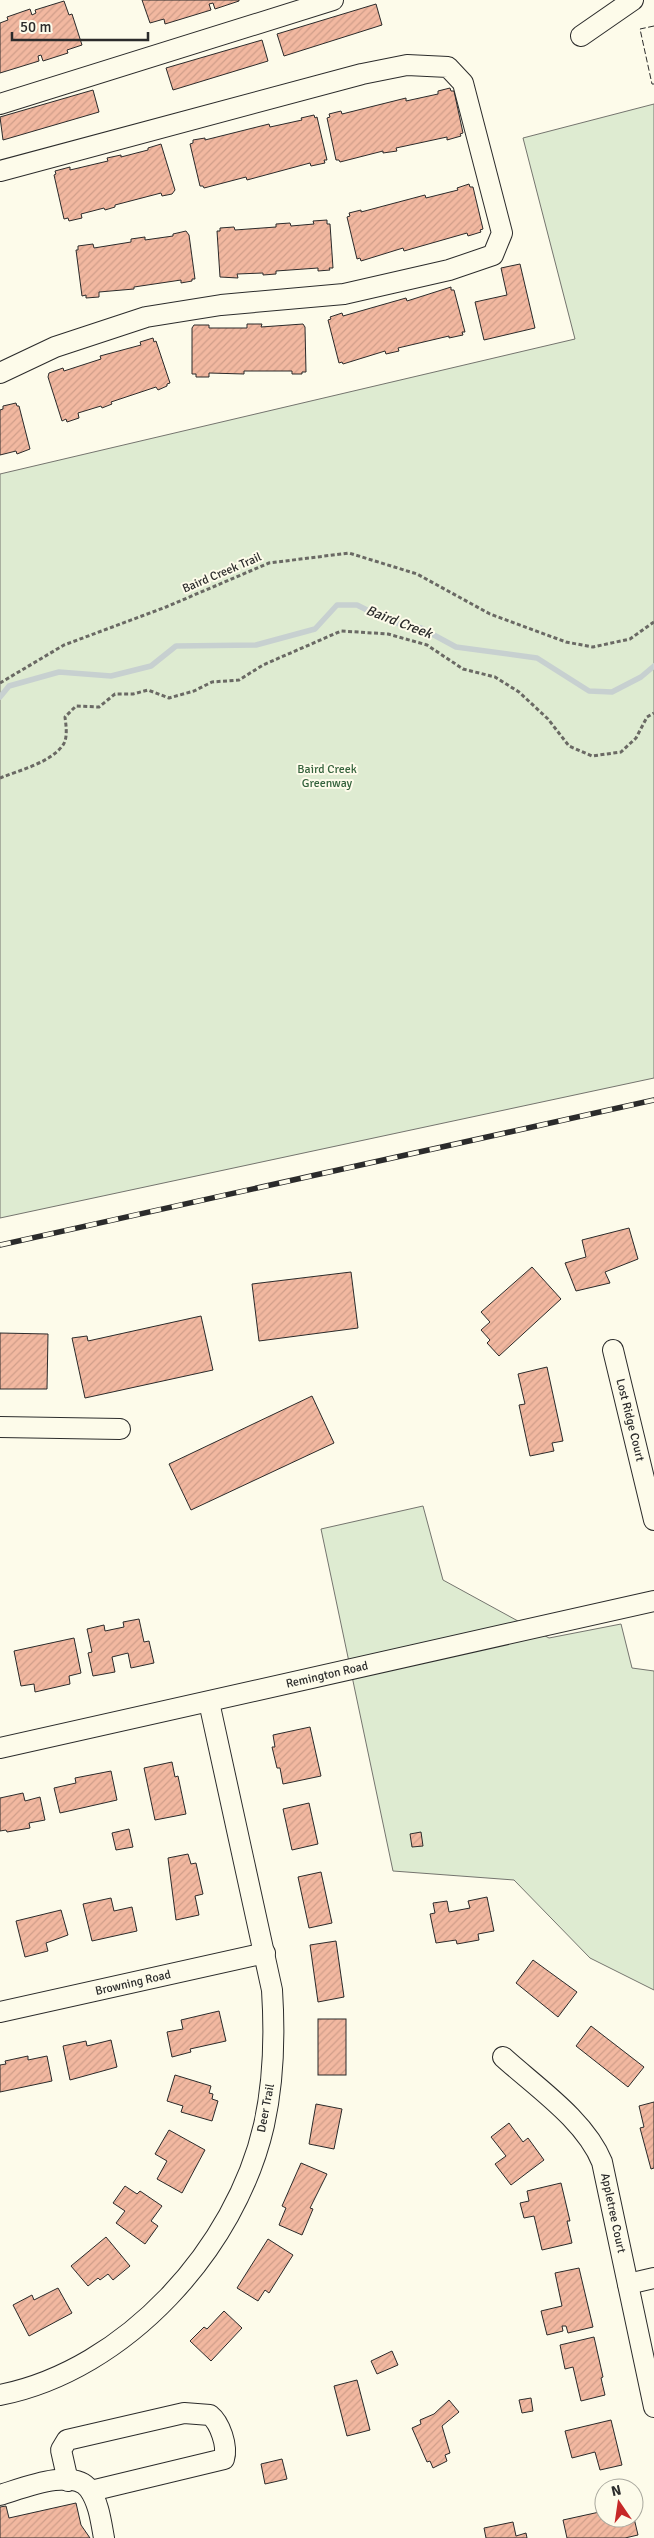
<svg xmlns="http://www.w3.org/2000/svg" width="654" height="2538" viewBox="0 0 654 2538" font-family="Signika,sans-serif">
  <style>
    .green { fill: #deebd1; stroke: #74746e }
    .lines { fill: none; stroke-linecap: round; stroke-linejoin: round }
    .stream { stroke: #c7d0d0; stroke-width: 5.5 }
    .building { fill: url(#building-hatch); stroke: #2b2b2b }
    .minor-casing { stroke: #2b2b2b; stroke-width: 22 }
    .path { stroke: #6a6964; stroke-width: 3; stroke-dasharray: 4 2.5; stroke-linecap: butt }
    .minor { stroke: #fdfbea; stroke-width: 20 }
    .rail-casing { stroke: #2b2b2b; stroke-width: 5.5 }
    .rail { stroke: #fdfbea; stroke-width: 4; stroke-dasharray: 11; stroke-linecap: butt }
    .fence { stroke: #2b2b2b; stroke-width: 1; stroke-dasharray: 6 2.5; stroke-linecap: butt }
    .labels { text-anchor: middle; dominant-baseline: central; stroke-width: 4; stroke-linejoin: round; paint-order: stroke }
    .street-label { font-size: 12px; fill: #2b2b2b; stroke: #fdfbea }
    .park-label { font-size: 12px; fill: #34623c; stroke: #fdfbea }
    .water-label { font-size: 14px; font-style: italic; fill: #2b2b2b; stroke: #fdfbea }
  </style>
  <defs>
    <pattern id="building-hatch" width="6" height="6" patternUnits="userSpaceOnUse" patternTransform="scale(1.25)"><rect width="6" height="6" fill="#f2b8a0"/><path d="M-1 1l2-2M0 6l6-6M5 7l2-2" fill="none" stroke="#d09e8a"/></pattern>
  </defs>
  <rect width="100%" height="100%" fill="#fdfbea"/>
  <g class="green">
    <polygon points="654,104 654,1078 0,1218 0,474 575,339 523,138"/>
    <polygon points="423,1506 443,1580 549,1638 621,1624 632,1668 654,1671 654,1990 590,1958 514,1880 393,1871 321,1529"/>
  </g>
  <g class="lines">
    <polyline class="stream" points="0,697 9,686 59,672 111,676 151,666 176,646 256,645 315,629 337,605 357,605 391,622 421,628 456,647 537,658 589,691 612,692 641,677 654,666"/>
  </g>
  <g class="building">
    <polygon points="142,0 239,0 239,1 215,9 213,3 209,4 211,10 165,24 164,19 150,23"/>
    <polygon points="64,1 69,15 72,14 82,45 67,50 68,53 43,61 41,55 38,56 39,61 0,73 0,23 8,20 7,17 30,9 32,15 36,13 35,10"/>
    <polygon points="376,4 382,25 284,56 277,34"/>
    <polygon points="262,40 268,61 173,90 166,68"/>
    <polygon points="450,88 451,91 454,91 463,133 460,134 461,136 447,140 447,137 396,148 397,151 383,153 383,151 340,162 339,160 336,160 327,118 330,117 329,114 341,111 342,114 406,98 406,101 438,94 438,91"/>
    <polygon points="93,90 99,112 3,140 0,117"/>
    <polygon points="314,115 315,118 317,117 327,160 324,160 325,163 311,166 310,163 247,180 246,177 204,188 203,186 200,186 190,144 193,143 193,140 205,138 205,140 269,124 270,127 302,120 301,118"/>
    <polygon points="161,144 175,190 172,194 162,196 161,193 115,205 115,207 105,210 104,208 81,214 82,218 69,221 68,218 64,219 54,175 56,174 55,171 70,167 70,170 108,161 107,158 121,155 121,157 148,150 148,148"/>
    <polygon points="469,184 470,187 473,187 483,229 480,230 481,232 468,236 467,233 404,251 403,248 361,261 360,258 357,259 347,217 350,216 349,213 361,210 361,212 425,195 426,198 458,190 457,188"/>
    <polygon points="327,220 327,224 330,224 333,268 329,268 330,270 318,271 318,268 276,271 276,274 263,275 263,273 237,274 238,278 220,277 217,231 220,231 220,228 234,227 235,230 276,227 276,224 290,223 291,226 314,224 313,221"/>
    <polygon points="186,231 189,235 195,279 192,279 192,281 181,283 181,280 134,287 134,289 99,292 99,297 86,298 86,295 82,296 76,250 78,250 78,246 93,244 94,248 131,242 131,239 145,237 145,240 173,236 173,234"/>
    <polygon points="520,264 535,328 484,340 475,302 507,295 501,268"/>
    <polygon points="451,287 451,290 454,290 465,332 462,332 463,335 449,338 449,336 398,348 399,351 386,354 385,351 343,364 342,362 339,363 328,320 331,319 330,317 342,313 343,316 406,298 407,301"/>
    <polygon points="247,324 262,324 261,327 303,324 305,327 306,372 302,372 302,374 292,374 292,371 244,371 244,374 209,373 209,377 196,377 196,374 192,374 192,328 194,325 209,325 209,328 247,328"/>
    <polygon points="153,338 154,342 156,341 170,383 167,384 167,386 158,390 156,387 111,402 112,404 102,408 101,406 78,413 79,418 67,422 66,419 62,421 48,377 49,373 63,368 64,371 101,359 100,356 141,345 140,342"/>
    <polygon points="16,403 17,406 19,406 30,449 17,454 16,451 0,455 0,410 3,409 3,406"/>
    <polygon points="629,1228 638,1259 605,1272 610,1283 576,1291 565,1263 586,1257 582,1240"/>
    <polygon points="532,1267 561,1299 499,1356 487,1343 490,1340 481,1330 490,1322 481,1312"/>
    <polygon points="351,1272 358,1328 259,1341 252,1284"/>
    <polygon points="201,1316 213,1370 85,1398 72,1338 87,1336 88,1341"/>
    <polygon points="0,1333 48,1334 47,1389 0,1389"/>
    <polygon points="547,1367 563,1441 552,1443 554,1451 530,1456 519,1405 525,1404 518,1374"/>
    <polygon points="312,1396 334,1443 191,1510 169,1464"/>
    <polygon points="139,1619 144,1642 149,1641 154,1663 131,1668 128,1653 112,1657 115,1672 93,1676 88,1653 92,1652 87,1629 104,1625 105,1631 124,1627 123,1622"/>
    <polygon points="74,1638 81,1673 69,1676 70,1684 35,1692 34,1684 21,1686 14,1651"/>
    <polygon points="310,1727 321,1776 283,1784 280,1768 277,1768 272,1747 275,1747 273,1735"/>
    <polygon points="172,1762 175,1777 178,1776 186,1814 155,1820 144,1768"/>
    <polygon points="111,1771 117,1800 60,1813 54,1788 76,1783 75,1778"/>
    <polygon points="23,1793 25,1801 40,1797 45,1820 29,1823 30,1828 7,1832 6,1830 0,1831 0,1798"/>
    <polygon points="309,1803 318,1844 292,1850 283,1809"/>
    <polygon points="129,1829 133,1847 116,1850 112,1833"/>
    <polygon points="421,1832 423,1846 412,1847 410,1834"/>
    <polygon points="188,1854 191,1864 196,1863 203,1894 195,1896 199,1915 176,1920 168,1858"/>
    <polygon points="321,1872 332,1923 309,1928 298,1877"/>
    <polygon points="487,1897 494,1931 478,1934 479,1940 457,1944 456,1940 436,1943 430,1914 435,1913 433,1903 447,1901 449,1912 470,1908 468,1901"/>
    <polygon points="111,1898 114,1911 132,1907 137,1931 92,1941 83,1904"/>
    <polygon points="61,1910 68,1935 46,1943 48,1951 25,1957 16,1921"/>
    <polygon points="336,1941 344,1997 318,2002 310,1945"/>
    <polygon points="533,1960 577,1992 558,2017 516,1983"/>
    <polygon points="219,2011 226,2041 190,2049 191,2052 172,2057 167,2032 183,2029 181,2020"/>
    <rect x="318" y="2019" width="28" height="56"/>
    <polygon points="591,2026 644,2067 628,2087 576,2046"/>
    <polygon points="111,2040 117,2067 70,2080 63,2046 86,2041 87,2046"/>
    <polygon points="28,2056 28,2060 47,2056 52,2081 0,2092 0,2065 6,2064 5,2061"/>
    <polygon points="175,2075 211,2086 209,2093 213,2094 212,2099 218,2101 212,2121 181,2112 183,2106 167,2101"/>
    <polygon points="654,2102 654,2168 651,2169 640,2128 644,2127 639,2106"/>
    <polygon points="316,2104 342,2109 334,2149 309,2144"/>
    <polygon points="509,2123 523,2142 528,2138 544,2160 511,2185 495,2164 506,2156 491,2137"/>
    <polygon points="169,2130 205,2150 182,2193 157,2179 167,2161 155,2154"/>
    <polygon points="301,2163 327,2174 310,2208 313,2209 302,2235 279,2225 286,2208 282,2206"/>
    <polygon points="561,2183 570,2221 567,2221 572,2243 542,2250 534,2216 524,2218 520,2203 529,2201 527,2191"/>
    <polygon points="125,2186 137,2194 140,2191 162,2206 151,2221 158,2226 145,2244 116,2223 125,2211 113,2203"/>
    <polygon points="106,2237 130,2266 113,2280 108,2274 100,2280 98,2278 88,2286 71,2266"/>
    <polygon points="268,2239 293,2255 269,2293 265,2290 258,2301 237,2288"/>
    <polygon points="579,2268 593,2327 568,2333 566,2326 562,2326 563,2331 547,2335 541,2311 562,2306 555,2273"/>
    <polygon points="58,2288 72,2313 29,2336 13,2305 32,2295 34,2300"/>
    <polygon points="224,2311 242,2328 211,2361 190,2341 204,2327 207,2329"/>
    <polygon points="594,2337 603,2377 601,2378 605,2395 581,2401 573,2367 565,2369 560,2345"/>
    <polygon points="392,2351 398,2365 377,2374 371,2361"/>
    <polygon points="357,2380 370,2430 347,2436 334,2386"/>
    <polygon points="531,2398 533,2411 522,2413 519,2400"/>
    <polygon points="449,2400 459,2412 442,2426 450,2453 445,2455 447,2461 433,2468 430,2461 427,2462 412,2428 421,2424 420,2420 434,2414"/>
    <polygon points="611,2420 622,2465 600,2470 595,2452 572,2458 565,2431"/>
    <polygon points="282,2459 287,2479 265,2484 261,2464"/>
    <polygon points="76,2503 81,2525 90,2538 0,2538 0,2507 6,2506 9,2518"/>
    <polygon points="604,2511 604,2518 634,2518 638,2535 625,2538 567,2538 563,2520"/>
    <polygon points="513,2522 516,2536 526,2533 527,2538 486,2538 484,2528"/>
  </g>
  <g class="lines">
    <defs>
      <g id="minor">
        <polyline points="581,36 633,0"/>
        <polyline points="0,104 333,0"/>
        <polyline points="0,171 362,74 407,65 448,67 463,83 502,233 493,255 449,270 344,294 221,305 146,317 55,347 0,373"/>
        <polyline points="613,1350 654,1520"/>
        <polyline points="0,1427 120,1429"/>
        <polyline points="0,1748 654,1601"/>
        <polyline points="0,2012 265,1953"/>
        <path d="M503,2057C536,2087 585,2120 602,2162L654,2407"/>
        <polyline points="628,2284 654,2278"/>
        <path d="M0,2395C126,2370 236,2248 264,2125C274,2080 275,2036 272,1990L209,1702"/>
        <path d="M68,2481L61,2450L67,2440L184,2413L210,2415C220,2423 228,2446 224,2459L91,2491"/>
        <path d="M0,2495C21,2489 73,2467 89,2489C99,2503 101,2522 104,2538"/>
      </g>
    </defs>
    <use href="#minor" class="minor-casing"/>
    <g class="path">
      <polyline points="0,683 64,645 166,607 269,563 349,553 417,574 490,614 566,642 593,647 630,639 654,622"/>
      <path d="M0,778C20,770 50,763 63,745C68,738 66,725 65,717L76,706L99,707L115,694H133L148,690L169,698L194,691L212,682L239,680L263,665L341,631L388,634L427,645L463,669L495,677L519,692L548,719L569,746L592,756L621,752L636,738L647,717L654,713"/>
    </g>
    <use href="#minor" class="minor"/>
    <defs>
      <polyline id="rail" points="0,1245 654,1100"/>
    </defs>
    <use href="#rail" class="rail-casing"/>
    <use href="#rail" class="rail"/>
    <polyline class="fence" points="654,26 640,29 652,84 654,84"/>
  </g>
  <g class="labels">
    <g class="street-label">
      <text transform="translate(222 573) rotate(-23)">Baird Creek Trail</text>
      <text transform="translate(630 1420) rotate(76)">Lost Ridge Court</text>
      <text transform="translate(327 1675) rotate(-13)">Remington Road</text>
      <text transform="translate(133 1983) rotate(-13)">Browning Road</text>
      <text transform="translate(266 2108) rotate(-79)">Deer Trail</text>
      <text transform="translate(613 2213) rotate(78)">Appletree Court</text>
    </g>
    <g class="park-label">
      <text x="327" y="769">Baird Creek<tspan x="327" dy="14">Greenway</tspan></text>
    </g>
    <g class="water-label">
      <text transform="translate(399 622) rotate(21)">Baird Creek</text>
    </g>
  </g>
  <g transform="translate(619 2503) rotate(347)"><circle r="24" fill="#fdfbea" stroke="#a9a89e"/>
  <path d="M0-4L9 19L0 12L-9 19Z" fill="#c62828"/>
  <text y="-8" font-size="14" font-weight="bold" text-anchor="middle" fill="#2b2b2b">N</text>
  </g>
  <path d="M12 32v8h136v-8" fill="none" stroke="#2b2b2b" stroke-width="2.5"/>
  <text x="20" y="32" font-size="15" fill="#2b2b2b" stroke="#fdfbea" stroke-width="4" paint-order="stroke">50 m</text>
</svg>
